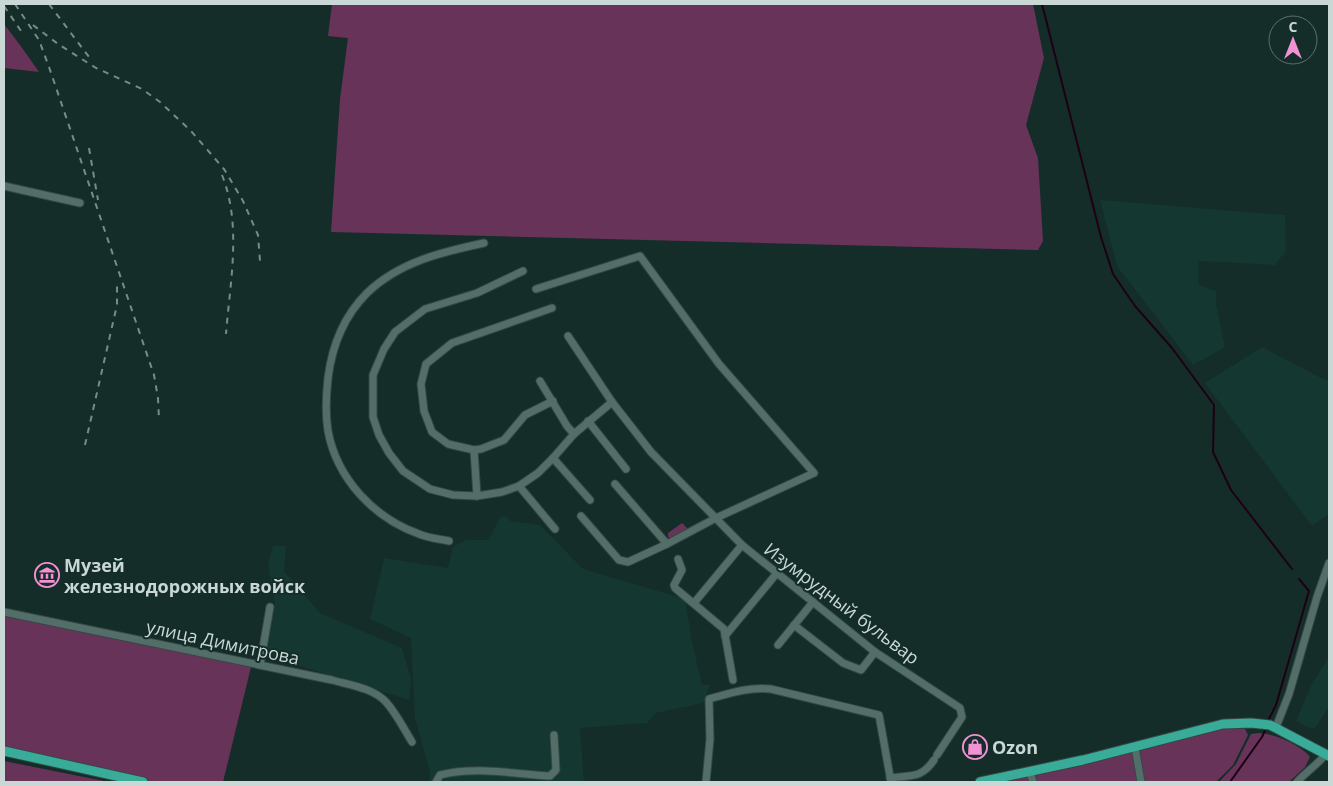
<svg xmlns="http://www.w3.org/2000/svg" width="1333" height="786" viewBox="0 0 1333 786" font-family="'Open Sans',sans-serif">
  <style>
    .built { fill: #143731 }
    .green { fill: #683359 }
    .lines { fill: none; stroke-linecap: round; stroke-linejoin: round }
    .stream { stroke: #1d0016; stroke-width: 2 }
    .minor-casing { stroke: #354844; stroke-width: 9 }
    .major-casing { stroke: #354844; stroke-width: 11 }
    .minor { stroke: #536e68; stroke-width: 7 }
    .major { stroke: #38ab99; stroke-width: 9 }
    .rail { stroke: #798b88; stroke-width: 2; stroke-dasharray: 6 6; stroke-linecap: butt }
    .labels { text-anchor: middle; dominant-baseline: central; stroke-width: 4; stroke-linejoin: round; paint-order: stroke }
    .poi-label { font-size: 18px; font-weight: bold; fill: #cad8d5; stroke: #142d28; text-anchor: start }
    .street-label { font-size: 18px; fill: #cad8d5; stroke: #142d28 }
  </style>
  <rect width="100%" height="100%" fill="#142d28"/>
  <g class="built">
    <polygon points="1100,200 1285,215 1286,251 1275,265 1198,261 1199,285 1216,291 1216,304 1225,347 1193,365 1117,266"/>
    <polygon points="1262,347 1327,381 1329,379 1329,514 1312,526 1205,383"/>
    <polygon points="501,516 508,517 510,521 540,525 583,569 685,599 692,642 702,685 710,685 703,703 656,713 647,723 580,728 584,782 429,782 430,772 415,718 411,638 370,619 384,558 448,568 453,547 466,540 488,540"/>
    <polygon points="273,546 286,546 284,571 320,613 402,648 411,679 409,700 265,655 275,604 268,565"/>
    <polygon points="1329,657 1329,707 1315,728 1312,729 1296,721 1312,684"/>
  </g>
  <g class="green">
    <polygon points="332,4 1033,4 1044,58 1026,125 1038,158 1043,241 1038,250 331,232 340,99 348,38 328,36"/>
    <polygon points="4,24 20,45 39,72 4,68"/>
    <polygon points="682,523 689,530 672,538 668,537 668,533"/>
    <polygon points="4,615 251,667 223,782 154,782 4,747"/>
    <polygon points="1225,728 1245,729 1248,735 1233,765 1216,782 1006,782"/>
    <path d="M1258,733C1273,733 1301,745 1310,757L1305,767L1289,782H1219L1236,764L1251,734Z"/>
    <polygon points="4,761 109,782 4,782"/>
  </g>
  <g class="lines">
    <g class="stream">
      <polyline points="1042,4 1101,237 1113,274 1135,306 1172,348 1214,405 1213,452 1231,490 1292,569"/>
      <polyline points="1268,721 1276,705 1309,591 1299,579"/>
      <polyline points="1230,782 1262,737 1266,728"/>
    </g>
    <defs>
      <g id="minor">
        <polyline points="4,186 80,203"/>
        <polyline points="523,271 477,293 425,309 395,332 384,349 373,375 373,417 379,435 389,453 403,471 430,489 453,495 477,496 502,492 519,486 538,473 553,458 574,434 612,402"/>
        <polyline points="536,289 640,256 719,364 814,473 716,518 667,544 628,562 619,560 581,516"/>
        <polyline points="552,308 452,343 426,364 421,384 424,411 432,432 448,444 474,450 481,449 504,440 525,415 553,401"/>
        <polyline points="568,336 612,402 651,452 742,545 875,652 960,708 962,717 937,755"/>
        <polyline points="540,381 567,426 574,434"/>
        <polyline points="588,421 626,469"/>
        <polyline points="474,450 477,496"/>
        <polyline points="553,458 590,500"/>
        <polyline points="615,484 667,544"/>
        <polyline points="519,486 555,529"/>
        <path d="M449,541C439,539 428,538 419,534C374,518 337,479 328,431C325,413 326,396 328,378C332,346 344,316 367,293C399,262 442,252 484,243"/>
        <polyline points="678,559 682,570 674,585 675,588 724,629 733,680"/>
        <polyline points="694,603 742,545"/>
        <path d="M4,612L332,680C350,685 373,688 386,702C396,713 404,729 412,742"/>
        <polyline points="794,625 843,663 861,670 875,652"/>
        <polyline points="725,636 777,573"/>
        <polyline points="778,645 813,602"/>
        <polyline points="260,665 270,607"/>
        <polyline points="1276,727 1289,694 1317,597 1329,563"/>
        <polyline points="1135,747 1141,782"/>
        <polyline points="1030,772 1033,782"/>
        <path d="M890,778C911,775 921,779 934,760"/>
        <path d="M436,782L440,775C476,766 514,774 550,776L556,770L554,735"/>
        <path d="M706,782L710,739L709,699C731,693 748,687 771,689L879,715L891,782"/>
        <path d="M1297,782C1306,772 1317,765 1326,754"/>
      </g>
      <g id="major">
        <polyline points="4,751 143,782"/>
        <polyline points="980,782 1083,760 1223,724 1251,723 1270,725 1329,756"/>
      </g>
    </defs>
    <use href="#minor" class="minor-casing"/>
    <use href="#major" class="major-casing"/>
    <use href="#minor" class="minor"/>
    <use href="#major" class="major"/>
    <g class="rail">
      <polyline points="15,4 39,40 49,67 154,375 158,398 159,419"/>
      <polyline points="49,4 89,57"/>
      <polyline points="4,6 21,31"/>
      <polyline points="33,25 58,44 96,68 142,89 160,102 191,131 224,169 243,201 258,235 260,261"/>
      <polyline points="89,148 98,200"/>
      <path d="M222,175C242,225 230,282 226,334"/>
      <polyline points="85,445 117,305 117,281"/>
    </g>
  </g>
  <defs>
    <symbol id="museum-ring" viewBox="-11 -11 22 22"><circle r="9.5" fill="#142d28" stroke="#f391d5" stroke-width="1.5"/><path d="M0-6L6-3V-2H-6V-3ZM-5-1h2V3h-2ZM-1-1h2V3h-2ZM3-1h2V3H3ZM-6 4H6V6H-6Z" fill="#f391d5"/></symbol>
    <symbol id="shop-ring" viewBox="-11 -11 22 22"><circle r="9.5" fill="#142d28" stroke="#f391d5" stroke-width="1.5"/><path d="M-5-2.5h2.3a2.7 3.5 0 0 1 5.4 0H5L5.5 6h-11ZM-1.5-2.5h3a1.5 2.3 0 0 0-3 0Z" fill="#f391d5"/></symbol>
  </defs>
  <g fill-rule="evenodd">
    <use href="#museum-ring" x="33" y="561" width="28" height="28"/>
    <use href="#shop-ring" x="961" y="733" width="28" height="28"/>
  </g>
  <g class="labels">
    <g class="poi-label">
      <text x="64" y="565">Музей<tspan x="64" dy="21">железнодорожных войск</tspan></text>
      <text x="992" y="747">Ozon</text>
    </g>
    <g class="street-label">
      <text transform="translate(842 603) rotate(37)">Изумрудный бульвар</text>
      <text transform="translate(223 642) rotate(12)">улица Димитрова</text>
    </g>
  </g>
  <rect width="1333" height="786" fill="none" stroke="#cad8d5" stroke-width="10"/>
  <g transform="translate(1293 40)"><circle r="24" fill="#142d28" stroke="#5d716d"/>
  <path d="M0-4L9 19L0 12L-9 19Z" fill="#f391d5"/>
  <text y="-8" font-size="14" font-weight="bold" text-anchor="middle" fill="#cad8d5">С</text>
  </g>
</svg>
